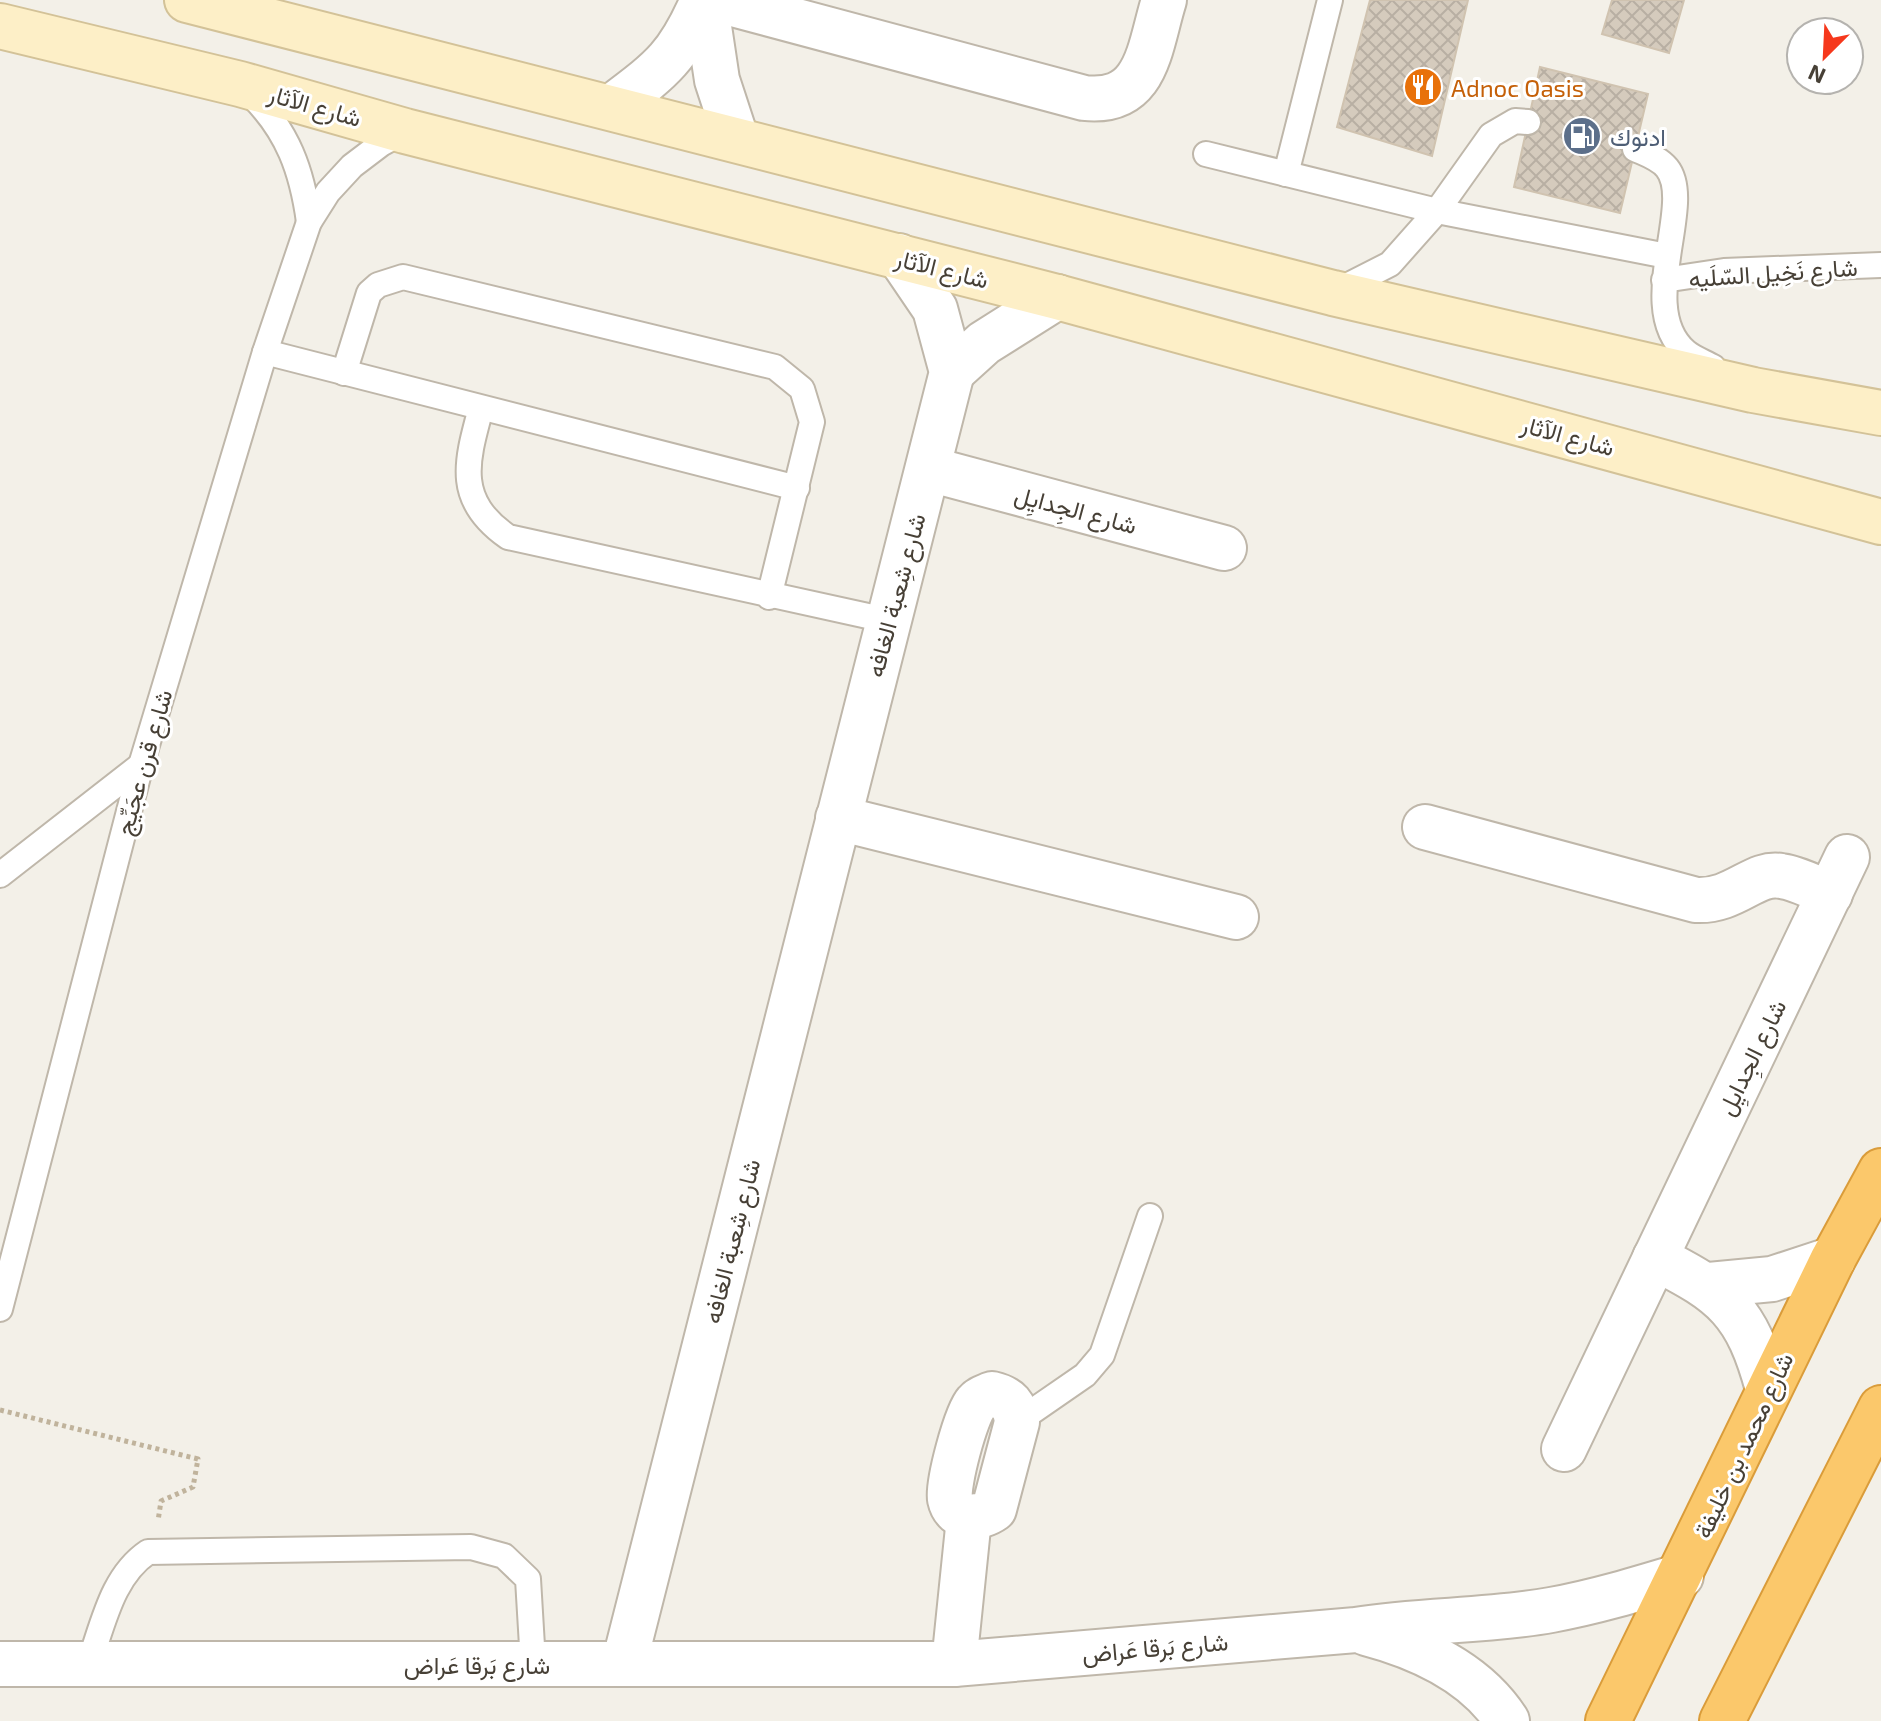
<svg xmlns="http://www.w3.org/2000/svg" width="1881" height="1721" viewBox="0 0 1881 1721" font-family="'Exo 2',Vazirmatn,sans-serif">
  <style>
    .building { fill: url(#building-cross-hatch); stroke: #d0c3b0; stroke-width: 2 }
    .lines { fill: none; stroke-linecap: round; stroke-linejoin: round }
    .lane-casing { stroke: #bfb7aa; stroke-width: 28 }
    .street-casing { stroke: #bfb7aa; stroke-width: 48 }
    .secondary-casing { stroke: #d3c298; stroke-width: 48 }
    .highway-casing { stroke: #da9c3a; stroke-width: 48 }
    .path { stroke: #c0b39c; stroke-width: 5; stroke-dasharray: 4 4; stroke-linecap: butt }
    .lane { stroke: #fff; stroke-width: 24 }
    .street { stroke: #fff; stroke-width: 44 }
    .secondary { stroke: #fdefc7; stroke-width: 44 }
    .highway { stroke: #fbc86b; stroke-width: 44 }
    .labels { text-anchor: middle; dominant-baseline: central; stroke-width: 6; stroke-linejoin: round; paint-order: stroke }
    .food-label { font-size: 24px; fill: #c56008; stroke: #fff; text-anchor: start }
    .street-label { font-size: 24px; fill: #474036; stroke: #fff }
    .service-label { font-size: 24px; fill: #4e5e75; stroke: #fff; text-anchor: start }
  </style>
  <defs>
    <pattern id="building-cross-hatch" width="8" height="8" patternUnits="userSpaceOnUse" patternTransform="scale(2)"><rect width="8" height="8" fill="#d5cbbd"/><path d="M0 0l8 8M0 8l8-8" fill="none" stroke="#b8afa3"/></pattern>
  </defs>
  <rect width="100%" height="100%" fill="#f3f0e8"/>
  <g class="building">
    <polygon points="1370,0 1468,0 1432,156 1337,127"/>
    <polygon points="1612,0 1684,0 1669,53 1602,34"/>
    <polygon points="1540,67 1648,94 1620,213 1514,187"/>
  </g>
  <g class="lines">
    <defs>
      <g id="lane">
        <path d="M250,94C288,131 302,171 309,222"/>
        <path d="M1635,149C1646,154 1659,158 1667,168C1696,204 1634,308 1686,352C1693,358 1704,362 1713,367"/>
        <polyline points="1206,154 1437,211 1667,256"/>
        <polyline points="1286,174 1330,0"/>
        <polyline points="1664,280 1724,271 1881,265"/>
        <polyline points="1337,291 1390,264 1437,211 1491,135 1515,121 1528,122"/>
        <polyline points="265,352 797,488"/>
        <polyline points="344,373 369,293 378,285 403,277 775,367 802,389 812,422 769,597"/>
        <path d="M481,408C466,463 455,500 508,537L886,620"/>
        <polyline points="0,875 141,765"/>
        <polyline points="0,1309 141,765 265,352 309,222 328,192 352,166 381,144 405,131"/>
        <polyline points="1017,1422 1085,1375 1102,1355 1150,1216"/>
        <path d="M88,1666C103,1626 111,1577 148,1552L471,1547L504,1556L528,1579L533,1663"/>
      </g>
      <g id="street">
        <polyline points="705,0 717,80 736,138"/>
        <path d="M718,0L1084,98C1148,105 1149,48 1164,0"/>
        <path d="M613,106C662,69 678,58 703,0"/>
        <polyline points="952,372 984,343 1057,297"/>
        <polyline points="929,469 1224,548"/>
        <polyline points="838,818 1236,917"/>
        <path d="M1425,827L1696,900C1735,902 1754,871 1781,876C1797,878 1815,888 1830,894"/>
        <path d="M1655,1258C1725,1293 1747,1311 1768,1389"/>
        <polyline points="1709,1285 1772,1279 1833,1259"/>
        <path d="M992,1394C1009,1398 1015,1405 1017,1422L994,1509C980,1519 955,1522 950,1499C947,1485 966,1414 976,1403C980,1398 985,1397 992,1394Z"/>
        <polyline points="1564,1449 1847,857"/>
        <path d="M1366,1633C1419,1647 1476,1673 1507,1721"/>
        <path d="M0,1664H954L1356,1630C1421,1619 1486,1622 1551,1610C1595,1602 1638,1589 1681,1576"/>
        <polyline points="624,1664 952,372 935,309 899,256"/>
        <polyline points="954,1664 969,1518"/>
      </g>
      <g id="secondary">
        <polyline points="187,0 1333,293 1753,390 1881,413"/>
        <polyline points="0,26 240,84 405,131 1057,297 1881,522"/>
      </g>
      <g id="highway">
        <polyline points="1608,1721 1833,1259 1881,1171"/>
        <polyline points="1722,1721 1881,1408"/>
      </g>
    </defs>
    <use href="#lane" class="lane-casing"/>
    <use href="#street" class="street-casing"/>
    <use href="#secondary" class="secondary-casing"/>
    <use href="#highway" class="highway-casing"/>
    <polyline class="path" points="0,1410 198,1459 193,1487 161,1501 158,1521"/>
    <use href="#lane" class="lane"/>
    <use href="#street" class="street"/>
    <use href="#secondary" class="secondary"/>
    <use href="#highway" class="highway"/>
  </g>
  <defs>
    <symbol id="restaurant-disc" viewBox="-11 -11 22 22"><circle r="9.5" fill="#e8710a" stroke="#fff"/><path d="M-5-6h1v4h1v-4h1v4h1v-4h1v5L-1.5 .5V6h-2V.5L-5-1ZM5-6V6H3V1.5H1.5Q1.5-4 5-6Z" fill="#fff"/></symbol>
    <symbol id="fuel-disc" viewBox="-11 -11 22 22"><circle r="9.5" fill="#5c6f8a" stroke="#fff"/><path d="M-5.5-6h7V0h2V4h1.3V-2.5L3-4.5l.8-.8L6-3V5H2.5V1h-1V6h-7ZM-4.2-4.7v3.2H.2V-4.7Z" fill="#fff"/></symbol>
  </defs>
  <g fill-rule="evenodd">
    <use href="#restaurant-disc" x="1401" y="65" width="44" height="44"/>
    <use href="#fuel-disc" x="1560" y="114" width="44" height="44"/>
  </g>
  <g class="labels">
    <g class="food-label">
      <text x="1451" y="87">Adnoc Oasis</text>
    </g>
    <g class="street-label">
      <text transform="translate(315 105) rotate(16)">شارع الآثار</text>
      <text transform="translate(942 268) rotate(14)">شارع الآثار</text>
      <text transform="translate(1773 272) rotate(-4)">شارع نَخِيل السّلَيه</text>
      <text transform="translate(1568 435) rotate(15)">شارع الآثار</text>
      <text transform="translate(1076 509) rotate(15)">شارع الجِدايِل</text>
      <text transform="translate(895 595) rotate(-75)">شارع شِعبة الغافه</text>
      <text transform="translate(143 762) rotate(-74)">شارع قرن عجَيِّج</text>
      <text transform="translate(1751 1057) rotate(-64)">شارع الجِدايِل</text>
      <text transform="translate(731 1241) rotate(-76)">شارع شِعبة الغافه</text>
      <text transform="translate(1743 1445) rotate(-65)">شارع محمد بن خليفة</text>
      <text transform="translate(1155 1647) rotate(-5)">شارع بَرقا عَراض</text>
      <text x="477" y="1664">شارع بَرقا عَراض</text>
    </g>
    <g class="service-label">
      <text x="1610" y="136">ادنوك</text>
    </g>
  </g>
  <g transform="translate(1825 56) rotate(204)"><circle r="38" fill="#ffffff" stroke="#b5b3af" stroke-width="2"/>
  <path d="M0-6L14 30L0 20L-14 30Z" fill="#f6381c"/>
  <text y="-12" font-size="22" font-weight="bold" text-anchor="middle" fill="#474036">N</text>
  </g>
</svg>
